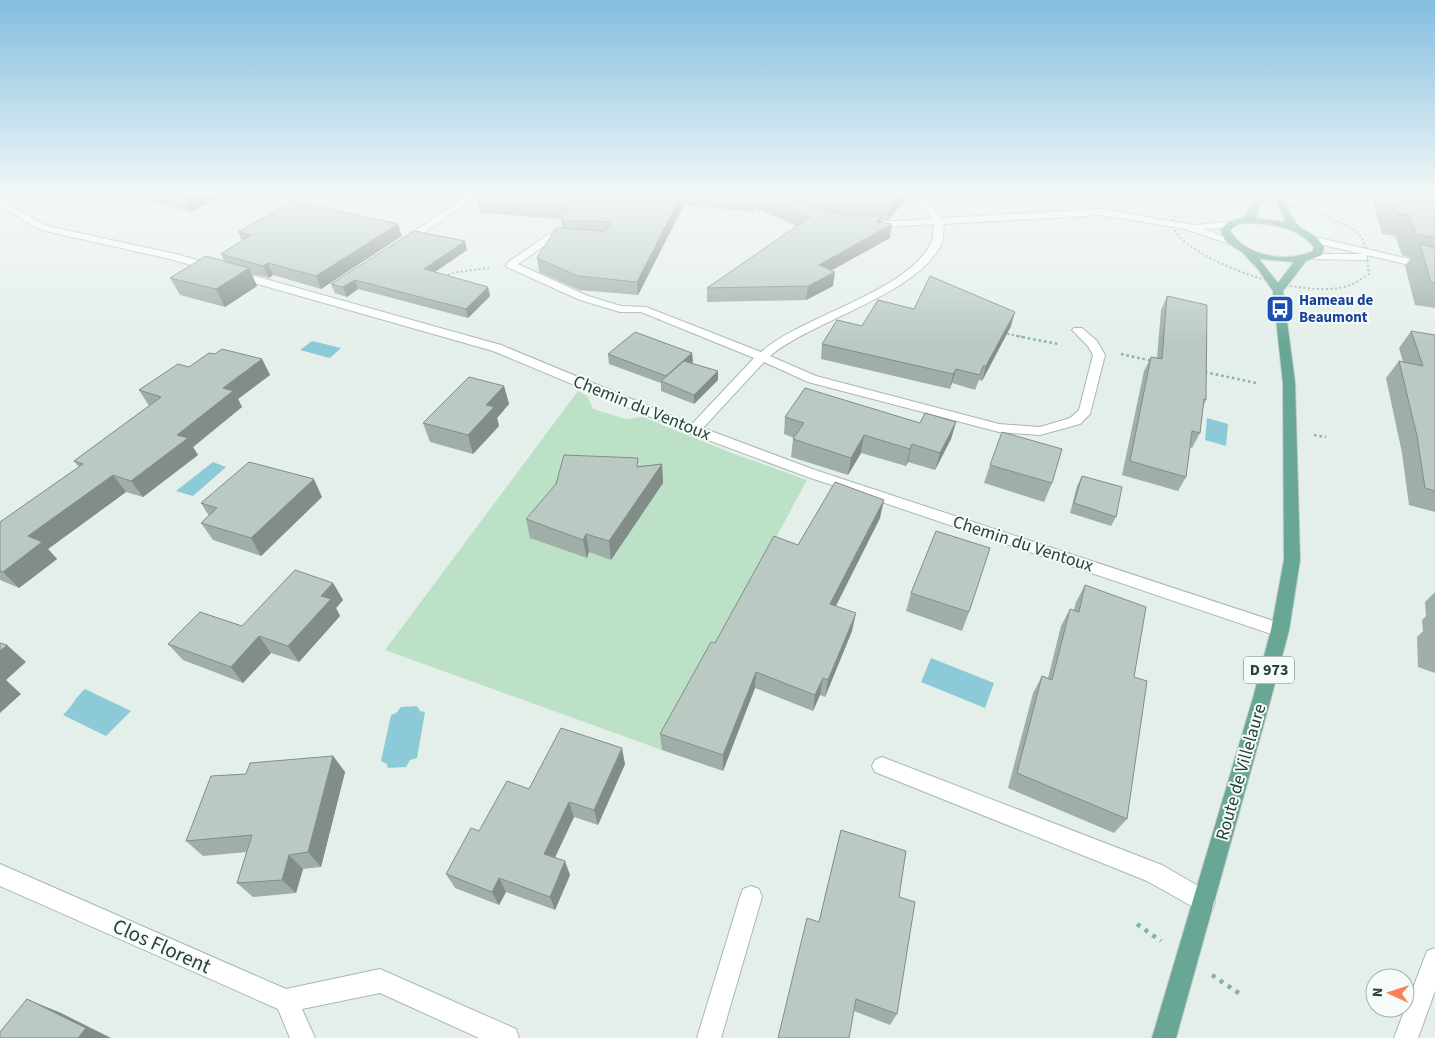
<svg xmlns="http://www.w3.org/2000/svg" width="1435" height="1038" viewBox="0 0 1435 1038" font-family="'Source Sans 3',sans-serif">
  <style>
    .green { fill: #bde1c7 }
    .water { fill: #8bcad6 }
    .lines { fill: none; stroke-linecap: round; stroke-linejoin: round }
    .minor-casing { stroke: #a7b8b2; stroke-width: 2 }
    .major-casing { stroke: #c1cac8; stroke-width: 2 }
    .path-far2 { stroke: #84b4a5; stroke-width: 2; stroke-dasharray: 2 2.5; stroke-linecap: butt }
    .path-far1 { stroke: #84b4a5; stroke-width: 2.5; stroke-dasharray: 2.5 3; stroke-linecap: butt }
    .path { stroke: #84b4a5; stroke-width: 4.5; stroke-dasharray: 4 5.5; stroke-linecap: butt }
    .minor { fill: #fff; fill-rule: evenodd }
    .major { fill: #68a696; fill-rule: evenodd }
    .wall { fill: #a0aea8 }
    .shaded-wall { fill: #828d88 }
    .building { fill: #bacac3; stroke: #828d88 }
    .labels { text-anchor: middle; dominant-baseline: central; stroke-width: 4; stroke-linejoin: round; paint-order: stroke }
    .far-transit-label { font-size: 15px; font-weight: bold; fill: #164399; stroke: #f6fbf8; text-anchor: start }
    .shield { fill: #f6fbf8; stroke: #627a73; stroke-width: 1 }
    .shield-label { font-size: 16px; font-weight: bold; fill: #23423a }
    .street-label { font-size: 18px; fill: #23423a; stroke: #f6fbf8 }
    .near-street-label { font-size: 21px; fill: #23423a; stroke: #f6fbf8 }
  </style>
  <rect width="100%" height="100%" fill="#e5efea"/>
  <polygon class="green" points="578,391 587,396 593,409 626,419 643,417 729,452 807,480 662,750 385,650"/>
  <g class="water">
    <polygon points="312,341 341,348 330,358 300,350"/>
    <polygon points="1207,418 1228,424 1226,446 1205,440"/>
    <polygon points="213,462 226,467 193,496 176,491"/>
    <polygon points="931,658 994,683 985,708 921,682"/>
    <path d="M85,689L131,711L106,736L63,715C72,706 76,697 85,689Z"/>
    <polygon points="417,706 420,711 425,712 417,758 410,760 406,767 388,768 387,764 381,761 391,715 396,713 401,707"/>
  </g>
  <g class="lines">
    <defs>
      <g id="minor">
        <polygon points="467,196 478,196 406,245 402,246 397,243"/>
        <path d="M915,196H924L942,218L1102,209L1193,225L1228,222L1231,223V227L1204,229L1237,242L1232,245L1185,229L1102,215L944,224C943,230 944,238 942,243C919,294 813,320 770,356L816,376L999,424L1040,427L1070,418L1079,410L1093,355L1088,346L1072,330L1074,328H1082L1097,341L1105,355L1090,414L1080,424L1040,435L999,432L808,382L764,362L703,428L815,470L1286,625L1289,630L1286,635L1280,637L805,476L689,433L493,351L170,259L41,230L0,207V200L47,226L176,254L501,345L692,424L754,358L641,312H620L580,300L507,267L506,265L507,263L549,234L572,235L574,237L569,240L554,239L518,264L588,296L621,306L646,307L761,352C803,315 906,293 931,243C934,238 933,230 934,224L873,228L868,225L873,222L933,219Z"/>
        <polygon points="1315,237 1435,265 1435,271 1367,255 1367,259 1363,260 1308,259 1307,257 1312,254 1362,254 1311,242 1311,238"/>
        <polygon points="882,757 1162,865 1212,894 1215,902 1212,910 1204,913 1147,881 875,772 872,766 875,760"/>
        <polygon points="0,864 286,989 380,969 516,1029 519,1038 479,1038 380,993 302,1009 315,1038 290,1038 278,1009 0,886"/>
        <polygon points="751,886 759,889 762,897 721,1038 697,1038 740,897 743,889"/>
        <polygon points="1435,948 1435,991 1418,1038 1394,1038 1427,951"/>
      </g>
      <path id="major" d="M1255,196H1264L1255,218L1286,222L1274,196H1283L1290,213L1298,226L1316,237L1324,247L1322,255L1306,261L1283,291L1295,383L1300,560L1289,630L1271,698L1176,1038H1152L1253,698L1271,630L1284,560L1283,383L1273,291L1258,269L1242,252L1226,242L1220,230L1228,222L1245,217ZM1248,223C1272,224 1298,227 1314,247L1313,251C1288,263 1244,257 1230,230L1238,224ZM1259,259L1294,262L1278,283Z"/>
    </defs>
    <use href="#minor" class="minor-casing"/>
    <use href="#major" class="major-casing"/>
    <g class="path-far2">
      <path d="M1227,199C1267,200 1306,205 1342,224C1349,227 1357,230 1361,237C1368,247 1367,262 1369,274C1364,277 1358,281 1353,284C1311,302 1217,269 1184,241C1178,237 1174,229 1170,223C1183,204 1206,202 1227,199Z"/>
      <polyline points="444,277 451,273 489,268"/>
      <polyline points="1003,333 1023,337"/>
    </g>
    <g class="path-far1">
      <polyline points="1017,336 1058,344"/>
      <polyline points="1121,354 1152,361"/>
      <polyline points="1205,372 1256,383"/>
      <polyline points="1314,435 1326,437"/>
    </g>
    <g class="path">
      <polyline points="1137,924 1161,941"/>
      <polyline points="1212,975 1243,996"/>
    </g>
    <use href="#minor" class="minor"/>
    <use href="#major" class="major"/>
  </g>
  <g class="wall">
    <polygon points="131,196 222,196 191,212"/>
    <polygon points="483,196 909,196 888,220 881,220 880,223 890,238 831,270 833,286 806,300 707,302 707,288 797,226 755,208 754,212 684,205 638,295 579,290 539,272 537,258 562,228 561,219 480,213 477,200"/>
    <polygon points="1371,196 1435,196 1435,308 1415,305 1405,266 1411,258 1402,255 1395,236 1382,234"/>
    <polygon points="238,232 402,236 321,289 273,275 269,278 252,274 257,286 225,307 180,295 170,278 224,261 221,254 242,241"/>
    <polygon points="467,250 435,272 488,287 490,296 468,318 358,289 347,297 335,293 331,284"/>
    <polygon points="1167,296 1206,400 1203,407 1200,433 1192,448 1190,447 1186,477 1178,491 1122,475 1144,371 1151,357 1157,358 1161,310"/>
    <polygon points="914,309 1011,326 982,381 979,380 975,390 952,383 950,389 821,359 822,344 862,326"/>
    <polygon points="1411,331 1435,335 1435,512 1409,505 1402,453 1386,378 1399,361 1403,362 1399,348"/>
    <polygon points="692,353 693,362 691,363 718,380 694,404 661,391 661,383 609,364 608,354"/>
    <polygon points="215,354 262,359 270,375 238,399 242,407 193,447 198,455 143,497 126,492 48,549 57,559 19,588 0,580 0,522 79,467 74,461 149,406 139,390"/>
    <polygon points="504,386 509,404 497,418 499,426 473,454 430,442 423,423"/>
    <polygon points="785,417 920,423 956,422 951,439 935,470 908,462 906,466 861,453 848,475 791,457 793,439 794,438 784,434"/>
    <polygon points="662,464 663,483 611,560 589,552 587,558 530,538 526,519 639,466"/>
    <polygon points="990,465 1052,483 1044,502 984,483"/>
    <polygon points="1082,476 1116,517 1111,526 1070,513 1077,486"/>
    <polygon points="322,497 261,556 213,540 201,523 209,516 201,503"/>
    <polygon points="880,518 835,606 852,631 825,697 820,695 813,711 755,688 723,771 662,750 660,734 715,643 798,545"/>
    <polygon points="333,583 343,600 336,608 340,616 299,662 271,653 243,683 183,660 168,644 242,626"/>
    <polygon points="1085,585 1134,677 1127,819 1114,833 1008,788 1033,693 1042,676 1048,678 1061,626 1070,609 1074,610 1076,602"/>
    <polygon points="1435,592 1435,673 1418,667 1417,637 1423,631 1422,620 1426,616 1425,602"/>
    <polygon points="911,593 969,612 962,631 906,611"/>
    <polygon points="333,756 345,772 321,867 303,869 296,893 253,897 237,883 247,852 203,856 186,841 246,774"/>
    <polygon points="625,764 598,825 574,817 555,857 570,875 555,910 506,892 499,905 455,888 446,874 479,831 529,789"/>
    <polygon points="841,830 899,897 897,1014 890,1025 854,1011 819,922"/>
  </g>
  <g class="shaded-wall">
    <polygon points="186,196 222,196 191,212 184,197"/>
    <polygon points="681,196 683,196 684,205 638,295 637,282"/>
    <polygon points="900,196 909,196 888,220 890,207"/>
    <polygon points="882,216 880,229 892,224 890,238 818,278 819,265 876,222"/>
    <polygon points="398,224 402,236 321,289 316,276"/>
    <polygon points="465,241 467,250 426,278 424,269"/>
    <polygon points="268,263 273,275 269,278 263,266"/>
    <polygon points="249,268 257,286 225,307 216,289"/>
    <polygon points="835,272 833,286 806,300 808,286"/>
    <polygon points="355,280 358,289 347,297 343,287"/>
    <polygon points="488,287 490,296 468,318 466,309"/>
    <polygon points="1015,312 1011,326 982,381 986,366"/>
    <polygon points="692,353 693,362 668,384 666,376"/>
    <polygon points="262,359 270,375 238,399 242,407 193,447 198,455 143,497 131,481 223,388"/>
    <polygon points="956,369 952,383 950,389 953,374"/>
    <polygon points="718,371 718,380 694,404 694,395"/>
    <polygon points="504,386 509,404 497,418 499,426 473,454 468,435 486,405"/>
    <polygon points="956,422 951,439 935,470 940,453"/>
    <polygon points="864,435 861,453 848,475 851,458"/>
    <polygon points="912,444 908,462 906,466 910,449"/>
    <polygon points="662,464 663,483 611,560 609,541"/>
    <polygon points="113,475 126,492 48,549 57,559 19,588 3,572 28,536"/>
    <polygon points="314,479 322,497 261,556 251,538"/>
    <polygon points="884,500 880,518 828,622 830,604"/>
    <polygon points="586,534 589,552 587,558 583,540"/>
    <polygon points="333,583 343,600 336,608 340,616 299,662 288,646 321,596"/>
    <polygon points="856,613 852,631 825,697 828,680"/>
    <polygon points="259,636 271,653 243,683 231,667"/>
    <polygon points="7,645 26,662 6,680 21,694 0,713 0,651"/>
    <polygon points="756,672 755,688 723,771 723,755"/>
    <polygon points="823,678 820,695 813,711 815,695"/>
    <polygon points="622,748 625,764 598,825 594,810"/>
    <polygon points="333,756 345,772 321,867 308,852"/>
    <polygon points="569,802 574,817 550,868 544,854"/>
    <polygon points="289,855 303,869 296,893 282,880"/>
    <polygon points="565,861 570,875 555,910 550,897"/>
    <polygon points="499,878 506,892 499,905 492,892"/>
    <polygon points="27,999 61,1013 111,1038 78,1038"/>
  </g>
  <g class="building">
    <polygon points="483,196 681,196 637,282 578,276 537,258 556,228 604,231 611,226 609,222 561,220 568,207 477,200"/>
    <polygon points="723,196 755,196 755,200"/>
    <polygon points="757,196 784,196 805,205 842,214 882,216 876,222 892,224 819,265 835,272 808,286 707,288 810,217"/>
    <polygon points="814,196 900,196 890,207 859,207 834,203"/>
    <polygon points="1390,196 1435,196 1435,238 1416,234 1409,215 1396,213"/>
    <polygon points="293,201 398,224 316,276 268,263 263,266 221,254 251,235 238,232"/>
    <polygon points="414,231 465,241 424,269 488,287 466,309 355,280 343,287 331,284"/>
    <polygon points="1420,244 1435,248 1435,283 1431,283"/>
    <polygon points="206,256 249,268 216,289 170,278"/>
    <polygon points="930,276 1015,312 986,366 983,366 980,375 956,369 953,374 822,344 837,320 862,326 878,300 914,309"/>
    <polygon points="1167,296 1207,305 1206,400 1204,399 1200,433 1192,431 1186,477 1130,461 1151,357 1162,359"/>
    <polygon points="1411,331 1435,335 1435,491 1425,488 1417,436 1399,361 1423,366"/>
    <polygon points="635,332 692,353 666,376 608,354"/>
    <polygon points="222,349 262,359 223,388 233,391 177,435 188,438 131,481 113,475 28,536 42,542 3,572 0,571 0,522 83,464 74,461 161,397 139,390 178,364 189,367 209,353 215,354"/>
    <polygon points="684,361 718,371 694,395 661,381"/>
    <polygon points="469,377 504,386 486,405 494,407 468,435 423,423"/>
    <polygon points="805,388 920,423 925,413 956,422 940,453 912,444 910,449 864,435 851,458 793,439 804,423 785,417"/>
    <polygon points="1002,432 1062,449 1052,483 990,465"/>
    <polygon points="564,455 638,458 637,467 662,464 609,541 586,534 583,540 526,519 556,484"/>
    <polygon points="249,462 314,479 251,538 201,523 217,508 201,503"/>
    <polygon points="1082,476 1122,487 1116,517 1074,503"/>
    <polygon points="835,482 884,500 830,604 856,613 828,680 823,678 815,695 756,672 723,755 660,734 711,642 715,643 774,536 798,545"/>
    <polygon points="936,531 990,548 969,612 911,593"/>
    <polygon points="295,570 333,583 321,596 331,599 288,646 259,636 231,667 168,644 200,612 242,626"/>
    <polygon points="1085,585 1146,607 1134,677 1147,681 1127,819 1017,773 1042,676 1052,680 1070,609 1079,612"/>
    <polygon points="0,643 7,645 0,651"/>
    <polygon points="561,728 622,748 594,810 569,802 544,854 565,861 550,897 499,878 492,892 446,874 471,828 479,831 507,781 529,789"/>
    <polygon points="333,756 308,852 289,855 282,880 237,883 252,835 186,841 211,776 246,774 250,763"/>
    <polygon points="841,830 906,851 899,897 915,902 897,1014 856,999 849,1038 778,1038 807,918 819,922"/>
    <polygon points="27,999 86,1028 78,1038 0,1038 0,1032"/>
  </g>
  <linearGradient id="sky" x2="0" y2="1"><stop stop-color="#83bde1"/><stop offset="0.57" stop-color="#f3f8f6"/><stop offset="1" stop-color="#f3f8f6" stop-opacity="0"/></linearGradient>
  <rect width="1435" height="342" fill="url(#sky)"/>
  <defs>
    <symbol id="bus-square" viewBox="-11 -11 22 22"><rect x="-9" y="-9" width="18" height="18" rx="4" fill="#1a4fb4" stroke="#f6fbf8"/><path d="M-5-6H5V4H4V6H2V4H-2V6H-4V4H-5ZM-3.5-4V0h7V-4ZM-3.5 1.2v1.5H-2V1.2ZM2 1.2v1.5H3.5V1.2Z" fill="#fff"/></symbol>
  </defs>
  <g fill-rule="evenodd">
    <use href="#bus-square" x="1264" y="293" width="32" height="32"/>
  </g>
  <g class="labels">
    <g class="far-transit-label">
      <text x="1299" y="300">Hameau de<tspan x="1299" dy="17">Beaumont</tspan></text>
    </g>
    <rect class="shield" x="1244" y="656.5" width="50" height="27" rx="4"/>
    <g class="shield-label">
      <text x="1269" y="670">D 973</text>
    </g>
    <g class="street-label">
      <text transform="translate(642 408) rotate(22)">Chemin du Ventoux</text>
      <text transform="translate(1023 544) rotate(18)">Chemin du Ventoux</text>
      <text transform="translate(1241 772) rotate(-74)">Route de Villelaure</text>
    </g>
    <g class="near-street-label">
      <text transform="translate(162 946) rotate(24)">Clos Florent</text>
    </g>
  </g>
  <g transform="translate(1390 993) rotate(273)"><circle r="24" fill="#f6fbf8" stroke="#a2b1ac"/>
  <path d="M0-4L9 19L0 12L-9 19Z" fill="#f8815a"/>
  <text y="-8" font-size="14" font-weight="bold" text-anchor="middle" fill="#23423a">N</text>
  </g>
</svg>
